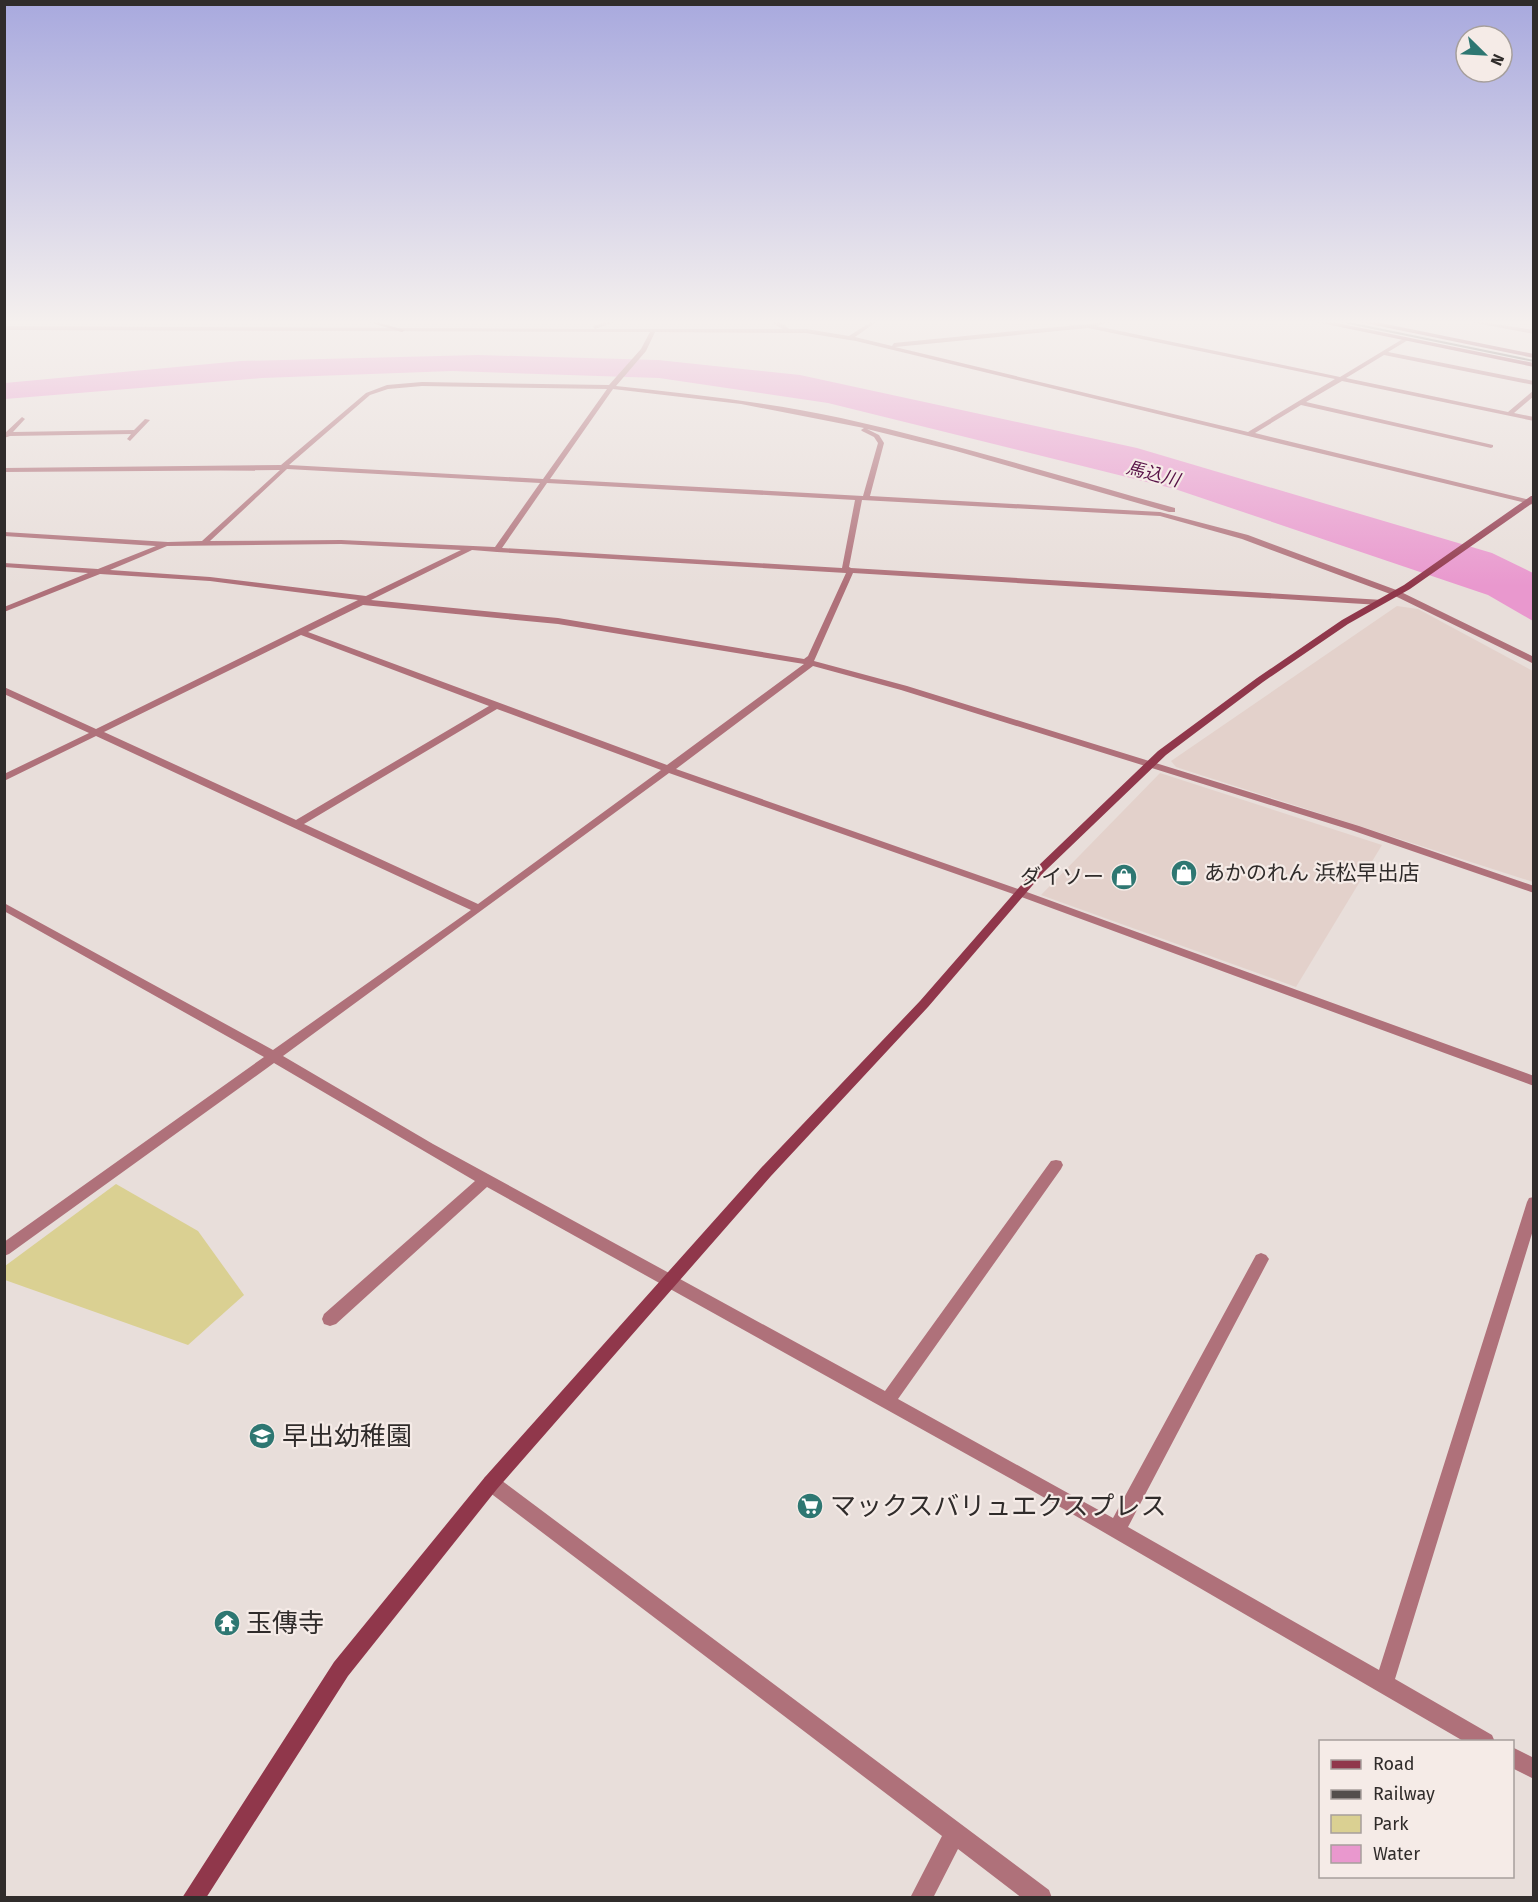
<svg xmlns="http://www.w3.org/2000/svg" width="1538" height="1902" viewBox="0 0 1538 1902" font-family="'Fira Sans','Noto Sans JP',sans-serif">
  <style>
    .built { fill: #e3d1cb }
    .green { fill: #dad092 }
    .water { fill: #e998ce }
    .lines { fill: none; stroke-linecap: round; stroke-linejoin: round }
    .street { fill: #af717a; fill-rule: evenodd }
    .secondary { fill: #90374b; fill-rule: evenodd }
    .rail { stroke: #534e4c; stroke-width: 2 }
    .labels { text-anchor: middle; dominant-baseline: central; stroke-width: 4.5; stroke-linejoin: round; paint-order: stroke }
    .far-water-label { font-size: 18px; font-style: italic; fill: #571146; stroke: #f5ebe7 }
    .poi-label { font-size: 21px; fill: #302c2b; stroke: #f5ebe7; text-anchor: start }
    .near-poi-label { font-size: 26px; fill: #302c2b; stroke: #f5ebe7; text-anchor: start }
  </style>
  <rect width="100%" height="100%" fill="#e8deda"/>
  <g class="built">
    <polygon points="1397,606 1418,609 1533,671 1533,882 1176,767 1171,761"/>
    <polygon points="1160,773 1382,845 1296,987 1041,895"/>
  </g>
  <polygon class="green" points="116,1184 198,1231 244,1295 188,1345 5,1280 5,1266"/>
  <polygon class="water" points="478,355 658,360 800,375 1137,448 1492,553 1533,573 1533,621 1488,595 1175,489 828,403 659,378 452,371 262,378 5,399 5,383 241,361"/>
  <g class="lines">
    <g class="street">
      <path d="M613,320H620L595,329H783L767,320C776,319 783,323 789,329H806L849,336L874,320H879L855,337L892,346L894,343L1088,324L1118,320L1096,326L1340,377L1406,337L1408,340L1388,352L1534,381V385L1384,355L1346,378L1508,412L1534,390V396L1514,413L1534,417V421L1342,381L1306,402L1493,445V447L1491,448L1301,405L1255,433L1534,501V505L856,341L806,333L655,332L646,351L616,386C691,394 766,402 841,418C953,443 1064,477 1175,508V512H1169L956,451L867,429L879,435L884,443L870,496L1160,512L1248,535L1399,591L1534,657V664L1393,595L1242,539L1160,516L862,500L849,567L851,568L1383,600L1384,602L1380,605L853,573L814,661L907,686L1359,826L1534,886V893L1351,830L901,690L813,666L676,769L1024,891L1534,1076V1086L1016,895L669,773L283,1056L433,1144L885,1391L1051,1161L1056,1160L1061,1161L1063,1165L1061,1169L898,1399L1113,1518L1256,1255L1261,1253L1266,1255L1269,1259L1128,1527L1379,1670L1527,1202L1529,1198L1534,1197V1227L1395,1679L1492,1735L1495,1742H1465L1031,1490L487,1187L336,1324L330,1326L324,1324L322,1319L324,1314L475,1181L274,1063L9,1254L4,1256V1242L264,1057L4,911V903L273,1050L471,910L96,736L4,781V774L89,733L4,694V687L96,729L358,600L210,581L100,574L4,612V607L88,573L4,567V563L98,569L156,546L4,536V532L168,542L202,541L280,470L4,472V468L281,465L366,393L387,385L422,382L609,385L641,349L650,332L4,330V326L595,329L593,326ZM1088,328L1335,379L1248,432L895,347ZM422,386L607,389L543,479L289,465L370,395L388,389ZM613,389L741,404L864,428L861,430L862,431L874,437L878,443L863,496L550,479ZM287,469L540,483L495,547L341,540L210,541ZM547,483L855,500L842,568L502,548ZM341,544L461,550L366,596L210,577L110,570L167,546ZM472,550L497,552L846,573L808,656L804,659L558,618L371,600ZM363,605L558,624L804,664L667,765L308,632ZM301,635L489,706L296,820L104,732ZM497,709L661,770L478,904L304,824Z"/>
      <polygon points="1460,320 1470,320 1534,330 1534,334"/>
      <polygon points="22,417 25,419 13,432 134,430 145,419 150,420 130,441 127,439 131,434 10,436 4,438 4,434"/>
      <polygon points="491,1475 497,1477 1049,1890 1052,1898 1022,1898 958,1849 933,1898 910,1898 942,1836 485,1489 482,1483 485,1477"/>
      <polygon points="1512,1747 1534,1758 1534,1779 1512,1768"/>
    </g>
    <g class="secondary">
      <polygon points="362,320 369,320 405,330 402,332"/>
      <polygon points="1314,320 1322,320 1534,363 1534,367 1316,322"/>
      <polygon points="1358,320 1366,320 1534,354 1534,358 1360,322"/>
      <polygon points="1531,496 1534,496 1534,502 1410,589 1348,624 1263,682 1166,755 1044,872 928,1007 771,1176 497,1489 348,1676 206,1898 182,1898 334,1662 485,1477 761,1168 920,1001 1036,868 1158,751 1257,678 1342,620 1404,585"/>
    </g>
    <polyline class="rail" points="1334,320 1534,361"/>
  </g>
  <linearGradient id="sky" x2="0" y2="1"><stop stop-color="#a8a9de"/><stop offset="0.55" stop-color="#f5f0ee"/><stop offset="1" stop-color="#f5f0ee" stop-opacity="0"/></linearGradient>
  <rect width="1538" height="586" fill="url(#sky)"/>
  <defs>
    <symbol id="shop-disc" viewBox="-11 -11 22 22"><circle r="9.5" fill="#2e7772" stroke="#f5ebe7"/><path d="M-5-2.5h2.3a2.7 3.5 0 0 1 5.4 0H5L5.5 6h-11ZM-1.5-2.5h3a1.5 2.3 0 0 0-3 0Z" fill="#fff"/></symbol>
    <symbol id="school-disc" viewBox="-11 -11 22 22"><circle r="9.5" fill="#2e7772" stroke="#f5ebe7"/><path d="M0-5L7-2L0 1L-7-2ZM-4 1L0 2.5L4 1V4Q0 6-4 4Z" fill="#fff"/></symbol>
    <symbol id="supermarket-disc" viewBox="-11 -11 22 22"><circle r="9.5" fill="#2e7772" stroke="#f5ebe7"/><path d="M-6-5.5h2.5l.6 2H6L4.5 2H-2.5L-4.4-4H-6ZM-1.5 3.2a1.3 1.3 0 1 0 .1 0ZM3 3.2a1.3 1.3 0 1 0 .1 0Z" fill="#fff"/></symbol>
    <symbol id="temple-disc" viewBox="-11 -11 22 22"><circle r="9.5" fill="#2e7772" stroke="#f5ebe7"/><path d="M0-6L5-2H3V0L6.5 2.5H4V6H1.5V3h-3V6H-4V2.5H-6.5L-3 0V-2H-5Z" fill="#fff"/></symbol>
  </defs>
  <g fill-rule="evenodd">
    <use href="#shop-disc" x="1169" y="858" width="30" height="30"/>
    <use href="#shop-disc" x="1109" y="862" width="30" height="30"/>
    <use href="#school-disc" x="247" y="1421" width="30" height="30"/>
    <use href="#supermarket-disc" x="795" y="1491" width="30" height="30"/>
    <use href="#temple-disc" x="212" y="1608" width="30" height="30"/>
  </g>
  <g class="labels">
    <g class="far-water-label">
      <text transform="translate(1153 474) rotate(15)">馬込川</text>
    </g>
    <g class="poi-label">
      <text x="1204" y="873">あかのれん 浜松早出店</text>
      <text x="1104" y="877" text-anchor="end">ダイソー</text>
    </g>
    <g class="near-poi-label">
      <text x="282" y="1436">早出幼稚園</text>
      <text x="830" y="1506">マックスバリュエクスプレス</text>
      <text x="246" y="1623">玉傳寺</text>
    </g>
  </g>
  <rect width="1538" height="1902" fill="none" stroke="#302c2b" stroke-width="12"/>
  <rect x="1319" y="1740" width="195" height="138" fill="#f5ebe7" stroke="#a69f9c" stroke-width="1.5"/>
  <rect x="1331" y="1760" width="30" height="9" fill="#90374b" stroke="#a69f9c" stroke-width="1.5"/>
  <text x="1373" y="1770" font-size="18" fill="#302c2b">Road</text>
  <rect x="1331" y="1790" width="30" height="9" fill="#534e4c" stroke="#a69f9c" stroke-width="1.5"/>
  <text x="1373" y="1800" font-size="18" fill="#302c2b">Railway</text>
  <rect x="1331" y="1815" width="30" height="18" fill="#dad092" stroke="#a69f9c" stroke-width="1.5"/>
  <text x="1373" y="1830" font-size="18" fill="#302c2b">Park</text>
  <rect x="1331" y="1845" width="30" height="18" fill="#e998ce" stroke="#a69f9c" stroke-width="1.5"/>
  <text x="1373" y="1860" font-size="18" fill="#302c2b">Water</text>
  <g transform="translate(1484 54) rotate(114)"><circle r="28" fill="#f5ebe7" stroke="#a69f9c" stroke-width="1.5"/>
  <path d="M0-4.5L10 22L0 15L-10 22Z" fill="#2e7772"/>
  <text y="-9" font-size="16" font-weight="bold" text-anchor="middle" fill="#302c2b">N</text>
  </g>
</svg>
